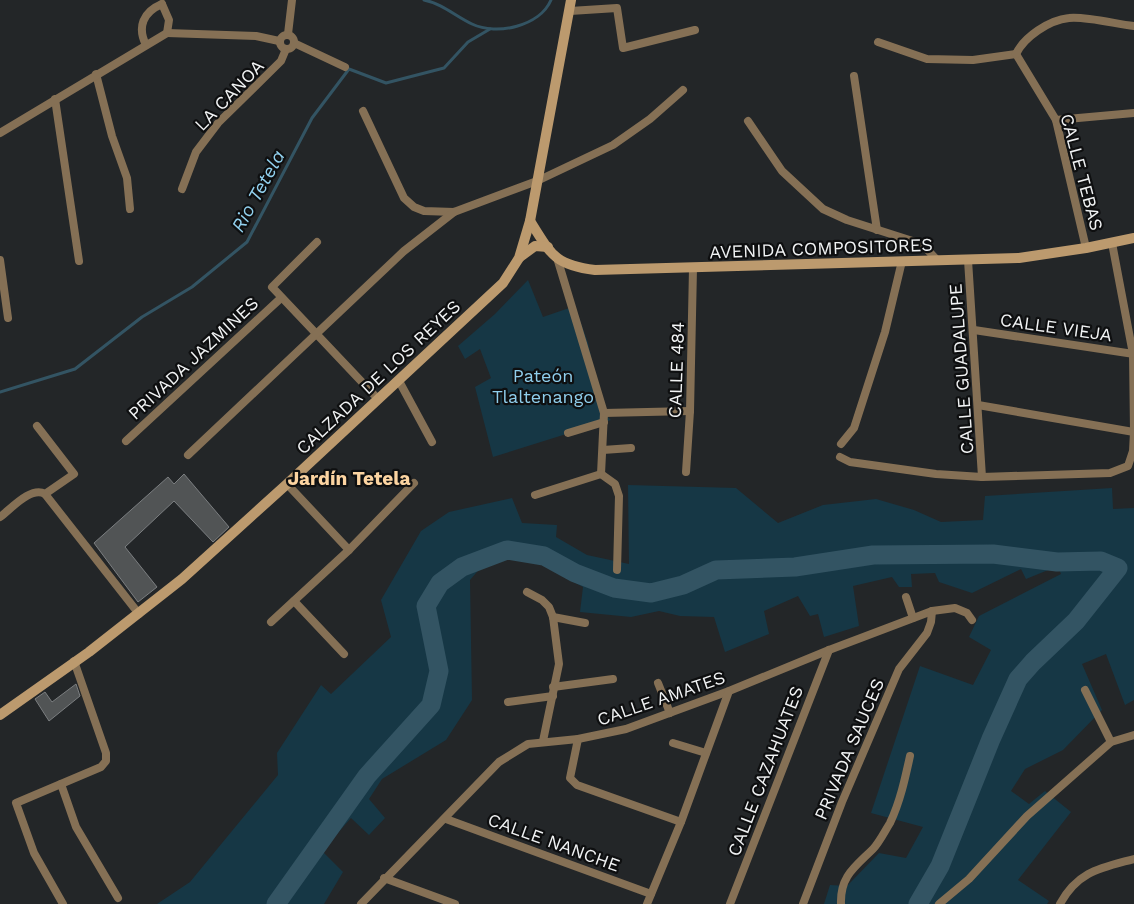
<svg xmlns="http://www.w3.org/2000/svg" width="1134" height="904" viewBox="0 0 1134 904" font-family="'Work Sans',sans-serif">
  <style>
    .green { fill: #163745 }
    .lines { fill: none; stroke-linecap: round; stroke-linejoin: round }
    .stream { stroke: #335463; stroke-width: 3 }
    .river { stroke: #335463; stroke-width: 19 }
    .building { fill: #515455; stroke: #7b7e80 }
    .street { stroke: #857055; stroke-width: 8 }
    .secondary { stroke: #bc9a6e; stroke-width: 10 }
    .labels { text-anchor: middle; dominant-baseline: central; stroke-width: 4.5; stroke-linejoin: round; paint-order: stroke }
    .street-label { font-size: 18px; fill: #f1f3f4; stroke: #0e0f10 }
    .park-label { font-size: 18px; fill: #8fceec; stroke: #0e0f10 }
    .water-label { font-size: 19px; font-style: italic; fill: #92d1ef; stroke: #0e0f10 }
    .neighbourhood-label { font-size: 19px; font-weight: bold; fill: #fcd4a1; stroke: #0e0f10 }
  </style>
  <rect width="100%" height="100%" fill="#232628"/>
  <g class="green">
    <polygon points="528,280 543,317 575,306 588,343 604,413 611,420 493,457 475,387 491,378 480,349 465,359 458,346 495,314"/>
    <polygon points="628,485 736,488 778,523 823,505 876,499 914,510 941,522 983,520 985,496 1112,488 1113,509 1134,508 1134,700 1125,705 1106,654 1082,664 1102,710 1063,750 1025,769 1011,791 1029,804 1045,791 1071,812 1018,880 1049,901 1047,904 824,904 830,885 847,886 879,853 906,858 923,827 871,813 920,666 973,685 991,650 969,637 979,616 1061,574 1058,566 1026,579 1021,569 972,593 939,582 935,573 911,574 912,587 899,587 892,577 853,586 859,626 824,637 818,614 810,616 798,596 764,611 769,634 725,652 714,617 680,616 659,611 631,617 580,612 583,587 529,558 510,557 482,566 470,580 472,700 446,740 382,779 369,799 385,818 369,835 351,818 322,851 343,872 324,904 157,904 190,882 278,775 277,753 321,685 331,694 391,637 381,600 421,531 449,512 512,498 522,523 557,525 556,537 587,555 629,564"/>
  </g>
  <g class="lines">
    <g class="stream">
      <path d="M424,0C443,4 455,16 472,24C497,36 540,26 551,0"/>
      <polyline points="0,392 75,369 142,317 192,287 247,242 312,118 349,69 386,83 444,68 468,42 490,29"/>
    </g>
    <polyline class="river" points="276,904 367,776 431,705 439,671 426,606 440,583 462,567 507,550 544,556 575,573 614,588 651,593 683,585 716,570 795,567 873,555 993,554 1057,562 1101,561 1118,568 1076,621 1033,662 1018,679 991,739 940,866 918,904"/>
  </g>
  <g class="building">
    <polygon points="184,474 229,527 213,542 174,501 125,547 157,587 138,602 94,543 168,477 174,484"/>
    <polygon points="76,684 80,696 49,721 35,699 45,692 52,702"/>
  </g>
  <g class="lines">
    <g class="street">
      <polyline points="570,11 617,8 623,48 695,30"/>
      <polyline points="167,33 256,36 279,41"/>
      <polyline points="288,34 292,0"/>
      <circle cx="287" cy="42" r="7"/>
      <polyline points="878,42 927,59 973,60 1016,54"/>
      <polyline points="294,43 345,67"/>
      <path d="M146,45C137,27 143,12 162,4"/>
      <polyline points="1016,54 1056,120 1086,248"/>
      <path d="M1016,54C1024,37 1049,20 1069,18C1085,16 1116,24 1134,26"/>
      <polyline points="96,74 112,136 127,178 130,209"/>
      <polyline points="854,76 877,230"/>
      <polyline points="55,99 79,261"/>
      <polyline points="363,111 404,198 414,207 424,211 454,212 537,181 613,145 650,119 683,90"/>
      <polyline points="1056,120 1134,113"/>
      <polyline points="748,121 782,171 823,209 847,220 922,244 937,260"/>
      <polyline points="0,133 167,33 169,20 162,4"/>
      <polyline points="182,189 196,152 218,123 281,61 286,49"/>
      <polyline points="317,242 272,287 378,399"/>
      <polyline points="1112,243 1133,354 1134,431"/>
      <polyline points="0,260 8,318"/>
      <polyline points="968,260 982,477"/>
      <polyline points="558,261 604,413 601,474"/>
      <polyline points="974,330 1134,354"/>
      <polyline points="399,381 432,442"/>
      <polyline points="978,405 1134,432"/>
      <polyline points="604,413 690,411"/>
      <polyline points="37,426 74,474 45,494"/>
      <polyline points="568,433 604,422"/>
      <polyline points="126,441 281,298"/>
      <polyline points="841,444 854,428 885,332 902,261"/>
      <polyline points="603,450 631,448"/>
      <polyline points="188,455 404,251 454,212"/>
      <polyline points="840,457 850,462 936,474 982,477 1110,473 1128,466 1133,451 1134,432"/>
      <polyline points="686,472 690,411 693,268"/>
      <polyline points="601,474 615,484 619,496 617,570"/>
      <polyline points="287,484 349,550"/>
      <polyline points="535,495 601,474"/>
      <path d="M0,517C11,509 31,486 45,494L139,614"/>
      <polyline points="527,592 542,600 549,607 553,617 559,664 543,741"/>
      <polyline points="906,597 913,618"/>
      <polyline points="294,601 344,654"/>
      <polyline points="553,617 585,623"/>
      <polyline points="271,622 349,550 414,483"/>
      <polyline points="658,683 670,713"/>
      <polyline points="553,687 613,679"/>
      <polyline points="1085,690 1111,742"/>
      <polyline points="508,702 553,696"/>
      <polyline points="578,739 570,778 577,785 681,822"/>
      <polyline points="673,743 706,753"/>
      <polyline points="61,784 76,827 118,898"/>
      <polyline points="446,819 651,894"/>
      <polyline points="384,878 455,904"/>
      <polyline points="63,904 34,853 16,803 101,767 106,761 106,753 74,661"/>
      <polyline points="361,904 499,762 528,744 578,739 626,729 729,691 829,650 932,611 955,608 967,613 972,620"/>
      <polyline points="647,904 681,822 729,691"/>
      <polyline points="730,904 829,650"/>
      <polyline points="803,904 842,802 899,669 927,633 931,622 932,611"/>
      <path d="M841,904C840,876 855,867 873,849C879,843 885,831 890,823C900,802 905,779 910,756"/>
      <polyline points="939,904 969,879 1027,816 1111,742 1134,735"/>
      <path d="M1060,904C1078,871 1101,868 1134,859"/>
    </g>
    <g class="secondary">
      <path d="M530,221C551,254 554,265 595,270L1019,258L1086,248L1134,238"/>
      <polyline points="520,257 535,246 548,247"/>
      <polyline points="0,715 89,652 182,579 287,484 503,283 519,258 530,221 571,0"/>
    </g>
  </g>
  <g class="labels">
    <g class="street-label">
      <text transform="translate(229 95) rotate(-46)">LA CANOA</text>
      <text transform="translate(1082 172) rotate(75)">CALLE TEBAS</text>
      <text transform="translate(821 248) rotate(-2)">AVENIDA COMPOSITORES</text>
      <text transform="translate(1056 327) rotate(8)">CALLE VIEJA</text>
      <text transform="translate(193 358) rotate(-43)">PRIVADA JAZMINES</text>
      <text transform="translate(961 369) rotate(-94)">CALLE GUADALUPE</text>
      <text transform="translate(676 370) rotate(-88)">CALLE 484</text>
      <text transform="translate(378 377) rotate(-43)">CALZADA DE LOS REYES</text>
      <text transform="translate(661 698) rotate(-19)">CALLE AMATES</text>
      <text transform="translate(849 749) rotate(-67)">PRIVADA SAUCES</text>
      <text transform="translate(765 771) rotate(-69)">CALLE CAZAHUATES</text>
      <text transform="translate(554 842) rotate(20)">CALLE NANCHE</text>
    </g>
    <g class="park-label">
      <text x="543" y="375">Pateón<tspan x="543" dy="21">Tlaltenango</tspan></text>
    </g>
    <g class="water-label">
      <text transform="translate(258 191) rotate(-61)">Rio Tetela</text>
    </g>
    <g class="neighbourhood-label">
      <text x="349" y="478">Jardín Tetela</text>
    </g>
  </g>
</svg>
